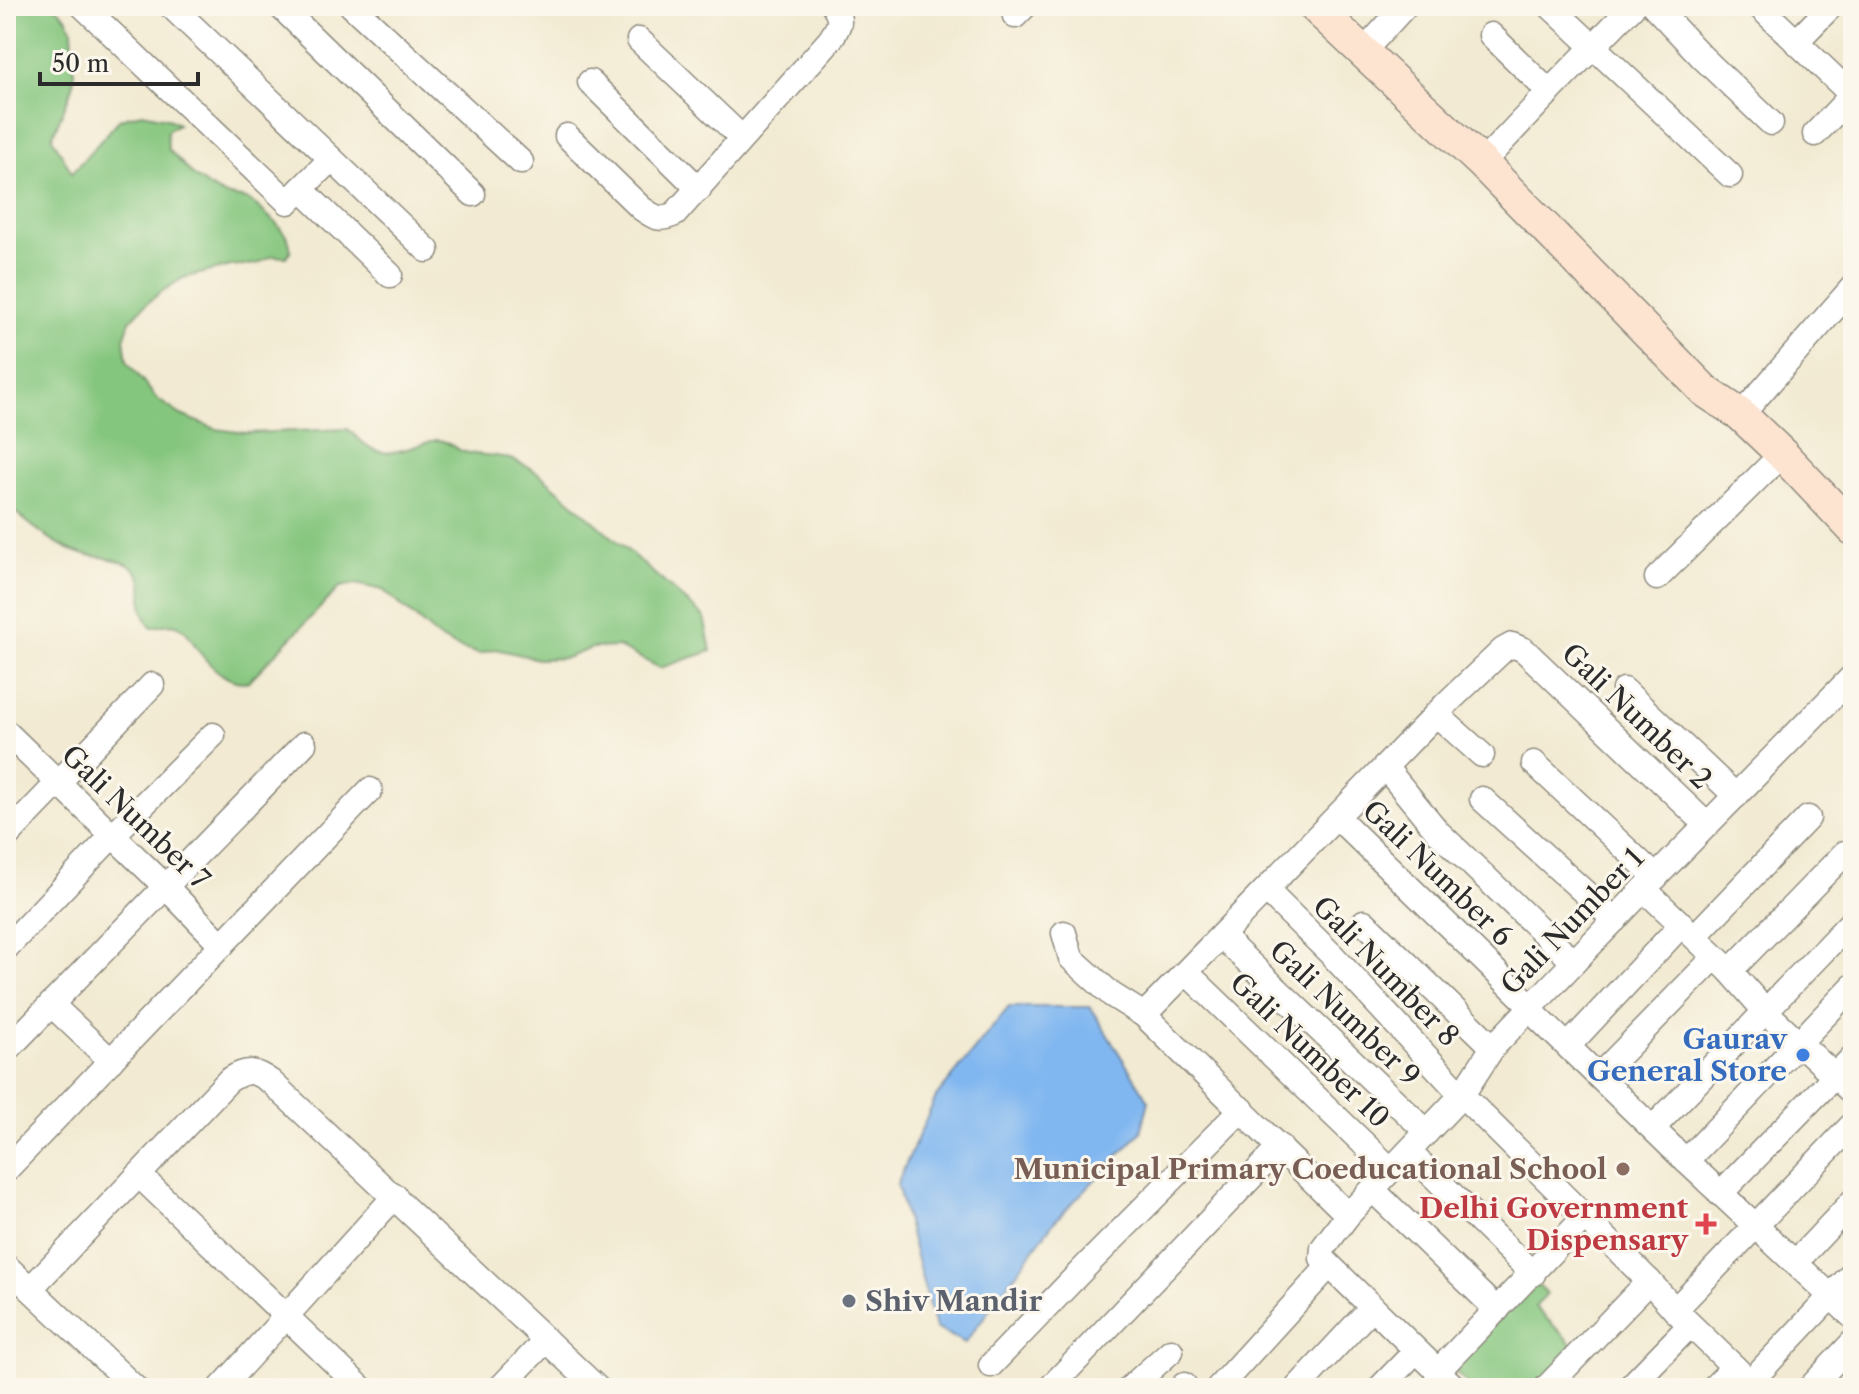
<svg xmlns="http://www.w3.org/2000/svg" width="1859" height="1394" viewBox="0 0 1859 1394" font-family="'Libre Caslon Text',serif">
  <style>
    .green { fill: #85c67e; stroke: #587854; stroke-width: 2 }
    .water { fill: #81b7f0; stroke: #56718e; stroke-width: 2 }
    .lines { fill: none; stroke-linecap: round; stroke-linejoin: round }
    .street-casing { stroke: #8e8a7e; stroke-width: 27 }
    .secondary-casing { stroke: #8e8a7e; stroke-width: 35 }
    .street { stroke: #fff; stroke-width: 24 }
    .secondary { stroke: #fde4d1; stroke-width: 32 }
    .shop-dot { fill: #3f7fe0; stroke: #fbf7ec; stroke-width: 3 }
    .education-dot { fill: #8d6e63; stroke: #fbf7ec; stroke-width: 3 }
    .health-dot { fill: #e0444e; stroke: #fbf7ec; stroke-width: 3 }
    .worship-dot { fill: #6b7280; stroke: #fbf7ec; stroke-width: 3 }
    .labels { text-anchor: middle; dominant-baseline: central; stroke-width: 6; stroke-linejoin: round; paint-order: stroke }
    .street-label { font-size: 28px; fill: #2b2b2b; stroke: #fbf7ec }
    .shop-label { font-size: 28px; font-weight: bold; fill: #366cbe; stroke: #fbf7ec; text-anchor: end }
    .education-label { font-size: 28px; font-weight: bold; fill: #785e54; stroke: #fbf7ec; text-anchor: end }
    .health-label { font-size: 28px; font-weight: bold; fill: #be3a42; stroke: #fbf7ec; text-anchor: end }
    .worship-label { font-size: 28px; font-weight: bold; fill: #5b616d; stroke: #fbf7ec; text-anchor: start }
  </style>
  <rect width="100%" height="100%" fill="#fbf7ec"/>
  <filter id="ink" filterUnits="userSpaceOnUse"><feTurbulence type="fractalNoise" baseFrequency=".0125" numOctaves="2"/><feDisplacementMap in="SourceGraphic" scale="16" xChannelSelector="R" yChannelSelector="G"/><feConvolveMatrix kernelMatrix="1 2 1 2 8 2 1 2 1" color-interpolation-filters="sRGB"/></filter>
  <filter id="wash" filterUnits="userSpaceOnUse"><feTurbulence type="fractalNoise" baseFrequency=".006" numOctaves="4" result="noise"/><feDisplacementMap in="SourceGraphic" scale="32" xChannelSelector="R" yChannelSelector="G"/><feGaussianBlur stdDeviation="1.8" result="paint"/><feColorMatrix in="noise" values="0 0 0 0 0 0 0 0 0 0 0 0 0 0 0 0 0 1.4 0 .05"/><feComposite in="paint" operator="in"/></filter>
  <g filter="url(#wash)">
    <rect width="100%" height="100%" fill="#f2ead2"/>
    <g class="green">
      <path d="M6,6H55L66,17L72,30L74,72L73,87L52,137L72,173L120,119L142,113L167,118L178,124L167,131L168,149L195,177L209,187L224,195L246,199L256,205L276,223L288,238L291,250L286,257L272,256L257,264L231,266L183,278L161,292L145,305L130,321L124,339L127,361L157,399L181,415L216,429L246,433L348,429C374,453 379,458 413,447C421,445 429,441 437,440C447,439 455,450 465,452C477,456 490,454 502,457C517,460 528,466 541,475L704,617L711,651L660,668L619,647L592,648L566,658L538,659L496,649L479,654L457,647L439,638L383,590L356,584L340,587L249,681C231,686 212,668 201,654C193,644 188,629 176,625C167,622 160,627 151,627C147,621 144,617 143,610C140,599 146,582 138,573C125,555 91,559 73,551C49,541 25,521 6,504Z"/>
      <polygon points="1534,1282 1547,1294 1535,1307 1576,1348 1537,1388 1472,1388 1451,1368"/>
    </g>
    <polygon class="water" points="1009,1007 1090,1007 1149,1101 1141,1132 1053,1223 965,1343 935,1328 897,1184 936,1097"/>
  </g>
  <g filter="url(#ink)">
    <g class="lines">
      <defs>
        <g id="street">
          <polyline points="83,6 288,202 331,159"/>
          <polyline points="171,6 427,250"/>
          <polyline points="280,6 473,194"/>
          <polyline points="352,6 521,162"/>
          <polyline points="1550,6 1730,175"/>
          <polyline points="1654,6 1702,57 1771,123"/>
          <polyline points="1759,6 1852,95"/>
          <polyline points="1015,16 1025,6"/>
          <polyline points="1491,35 1549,92"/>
          <polyline points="639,40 742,138"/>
          <polyline points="1796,42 1831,6"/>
          <polyline points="1363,52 1405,6"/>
          <polyline points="590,82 699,189"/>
          <polyline points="1815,134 1853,94"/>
          <path d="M567,136L641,208C655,218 659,221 675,214L830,40C839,26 843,22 834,6"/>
          <polyline points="1482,163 1549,92 1633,6"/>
          <polyline points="301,189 390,275"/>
          <polyline points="1741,415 1853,287"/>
          <polyline points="1657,578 1782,454"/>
          <polyline points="1624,690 1736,796"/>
          <polyline points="1436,714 1482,755"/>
          <polyline points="6,732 166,887 222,945"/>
          <polyline points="1534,763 1656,877"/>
          <polyline points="1385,767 1438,832 1574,962"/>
          <polyline points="1482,799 1615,920"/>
          <polyline points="1337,817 1531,1006"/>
          <polyline points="6,837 152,685"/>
          <polyline points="1644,889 1730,971 1765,1011 1853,1093"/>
          <polyline points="1266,890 1331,954 1462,1095 1649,1281 1675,1310 1756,1388"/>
          <polyline points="1364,922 1493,1047"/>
          <polyline points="1064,933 1071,958 1112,995 1144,1015 1348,1215"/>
          <polyline points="1221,936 1427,1132"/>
          <polyline points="1695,936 1808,818"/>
          <polyline points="6,948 112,836 213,735"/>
          <polyline points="1730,971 1845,853"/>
          <polyline points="1187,973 1391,1170"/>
          <polyline points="51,1004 111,1061"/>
          <polyline points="1529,1009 1686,1161 1853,1317"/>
          <polyline points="1144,1015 1448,702 1503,650 1512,645 1524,650 1707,825"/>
          <polyline points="1568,1046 1682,924"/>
          <polyline points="6,1051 304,744"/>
          <polyline points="1599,1076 1715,957"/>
          <polyline points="1653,1128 1853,920"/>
          <polyline points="1409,1152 1533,1274"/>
          <polyline points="1686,1161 1853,986"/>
          <polyline points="6,1170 370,790"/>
          <polyline points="139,1175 361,1388"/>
          <polyline points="1373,1190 1497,1310"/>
          <polyline points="1720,1194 1853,1057"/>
          <polyline points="1795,1263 1853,1201"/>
          <polyline points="6,1266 135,1388"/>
          <path d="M31,1288L229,1080C248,1069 252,1069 271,1082L597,1388"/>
          <polyline points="1675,1310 1853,1124"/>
          <polyline points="991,1365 1087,1265 1242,1109"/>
          <polyline points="1438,1371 1585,1217"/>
          <polyline points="1750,1382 1853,1273"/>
          <polyline points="1184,1385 1186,1388"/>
          <polyline points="221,1388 395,1196"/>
          <polyline points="500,1388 546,1340"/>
          <polyline points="1050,1388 1280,1147"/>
          <polyline points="1130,1388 1171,1351"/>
          <polyline points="1218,1388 1329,1266"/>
          <polyline points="1297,1388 1363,1317"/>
          <polyline points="1380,1388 1410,1357"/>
          <polyline points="1455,1388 1322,1258 1323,1248 1348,1215 1462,1095 1493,1047 1644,889 1853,676"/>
          <polyline points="1546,1388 1649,1281"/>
          <polyline points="1629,1388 1690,1325"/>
          <polyline points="1713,1388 1734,1367"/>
          <polyline points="1810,1388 1853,1342"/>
        </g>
        <polyline id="secondary" points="1314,6 1482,163 1705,391 1741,415 1782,454 1853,529"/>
      </defs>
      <use href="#street" class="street-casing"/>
      <use href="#secondary" class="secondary-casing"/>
      <use href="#street" class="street"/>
      <use href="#secondary" class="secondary"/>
    </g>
  </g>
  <circle class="shop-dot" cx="1803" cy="1055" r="8"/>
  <circle class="education-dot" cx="1623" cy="1169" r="8"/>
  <path class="health-dot" d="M1702 1212h8v8h8v8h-8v8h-8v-8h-8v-8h8z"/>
  <circle class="worship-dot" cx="849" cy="1301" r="8"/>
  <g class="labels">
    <g class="street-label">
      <text transform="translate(1637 716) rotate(44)">Gali Number 2</text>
      <text transform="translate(136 817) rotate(44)">Gali Number 7</text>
      <text transform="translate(1438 873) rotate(44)">Gali Number 6</text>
      <text transform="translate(1572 921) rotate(-46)">Gali Number 1</text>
      <text transform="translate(1386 971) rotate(46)">Gali Number 8</text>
      <text transform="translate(1345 1013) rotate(44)">Gali Number 9</text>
      <text transform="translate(1310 1050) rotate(44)">Gali Number 10</text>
    </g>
    <g class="shop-label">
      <text x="1787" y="1039">Gaurav<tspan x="1787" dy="32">General Store</tspan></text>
    </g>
    <g class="education-label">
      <text x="1607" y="1169">Municipal Primary Coeducational School</text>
    </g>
    <g class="health-label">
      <text x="1688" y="1208">Delhi Government<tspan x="1688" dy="32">Dispensary</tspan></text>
    </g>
    <g class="worship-label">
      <text x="865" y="1301">Shiv Mandir</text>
    </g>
  </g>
  <rect width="1859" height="1394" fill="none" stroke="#fbf7ec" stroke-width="32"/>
  <path d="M40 72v12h158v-12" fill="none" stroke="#2b2b2b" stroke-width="4"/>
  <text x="52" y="72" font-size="24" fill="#2b2b2b" stroke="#fbf7ec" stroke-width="6" paint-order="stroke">50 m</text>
</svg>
